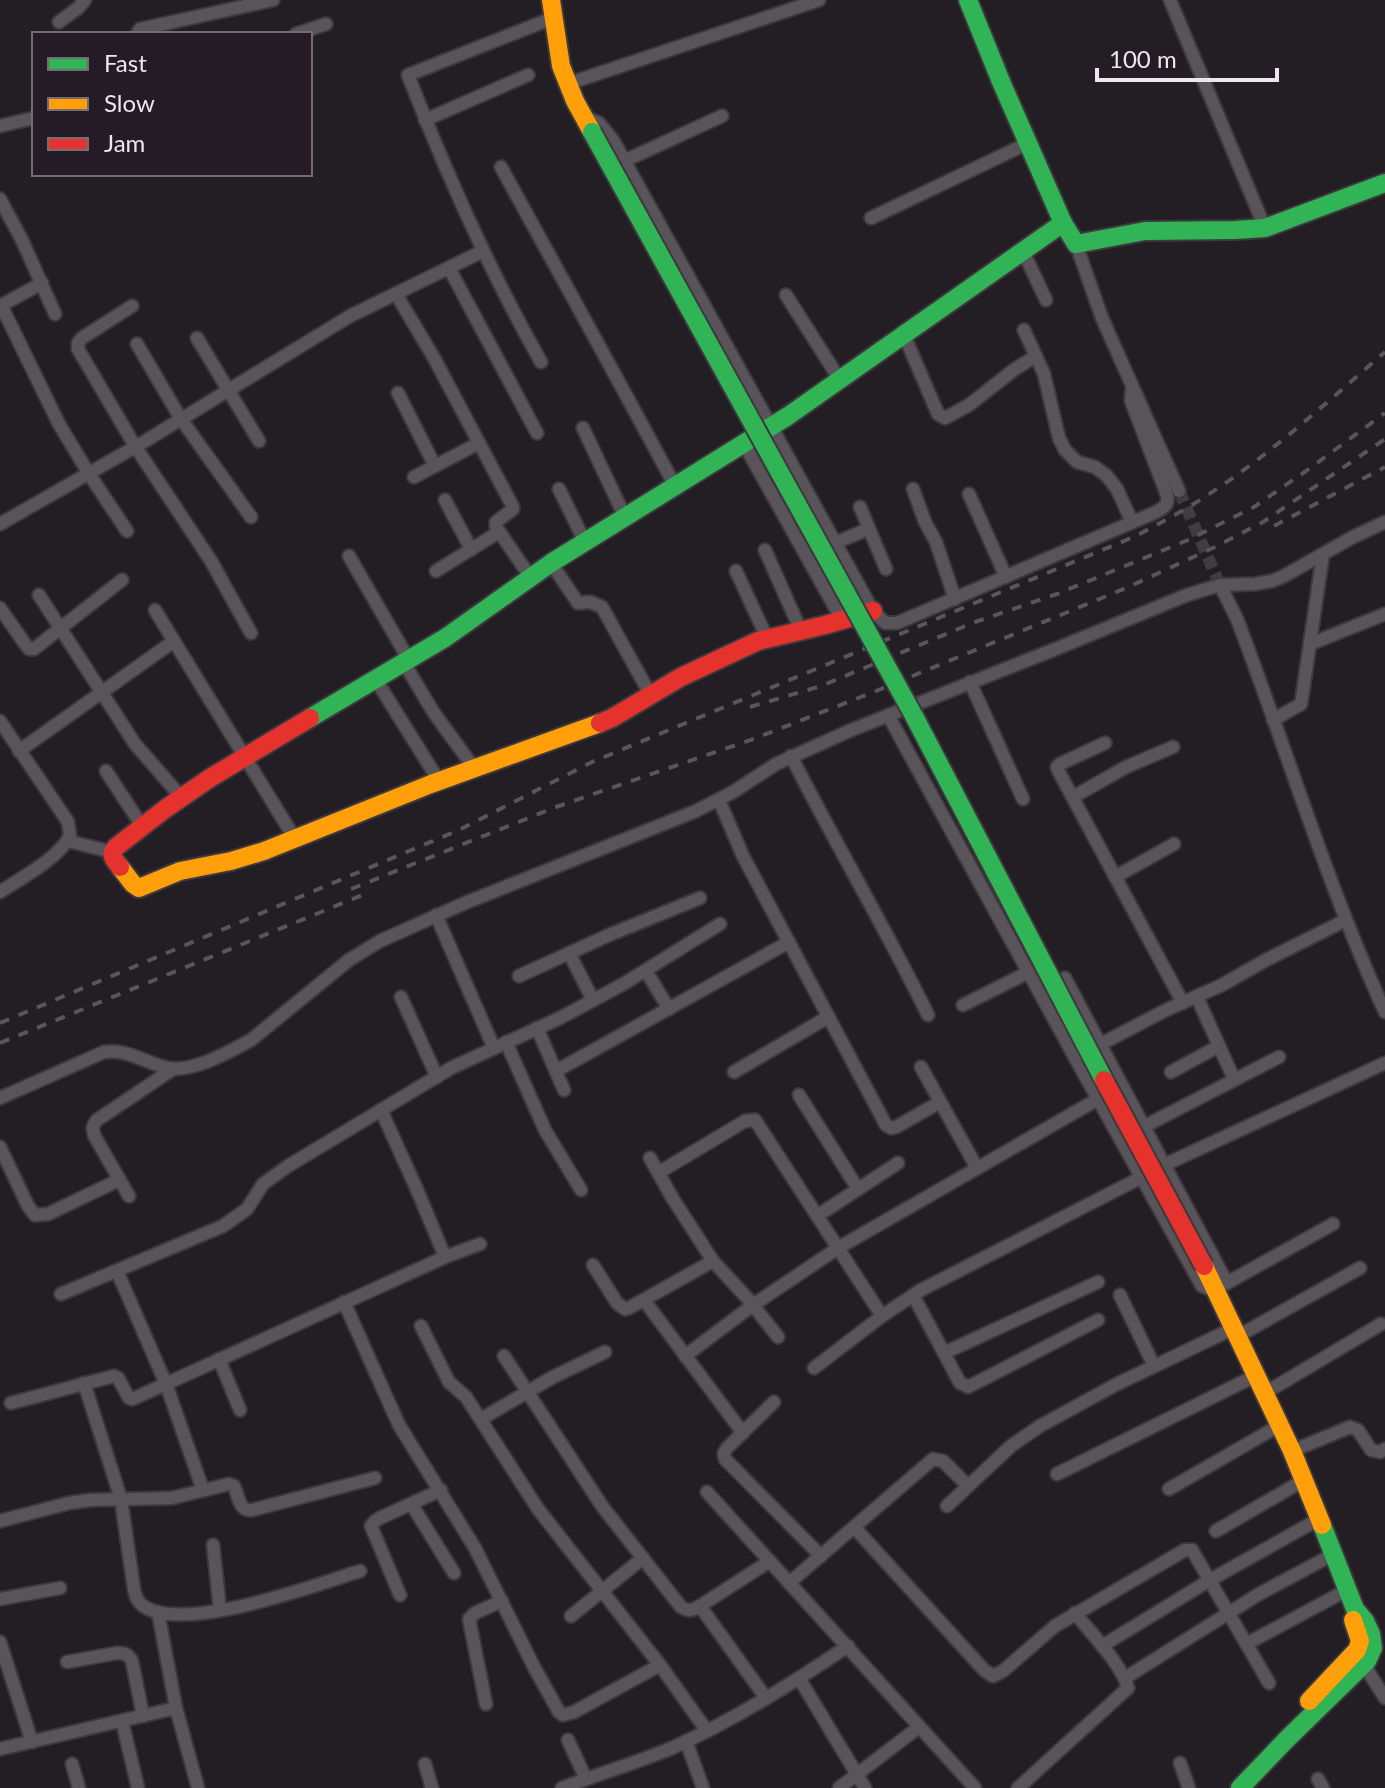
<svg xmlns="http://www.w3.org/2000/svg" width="1385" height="1788" viewBox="0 0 1385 1788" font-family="Lato,sans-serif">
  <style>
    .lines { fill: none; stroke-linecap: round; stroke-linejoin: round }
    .street-tunnel { stroke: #413c41; stroke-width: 12; stroke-dasharray: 12 6; stroke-linecap: butt }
    .street-casing { stroke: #3d383d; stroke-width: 16 }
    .fast-casing { stroke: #3d383d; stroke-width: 22 }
    .slow-casing { stroke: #3d383d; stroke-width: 22 }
    .jam-casing { stroke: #3d383d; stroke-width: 22 }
    .street { stroke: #595459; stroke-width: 12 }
    .fast { stroke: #30b455; stroke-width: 18 }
    .slow { stroke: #ff9f0a; stroke-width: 18 }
    .jam { stroke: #e5322d; stroke-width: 18 }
    .rail { stroke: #595559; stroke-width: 4; stroke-dasharray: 10 10; stroke-linecap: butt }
    .fast-bridge-casing { stroke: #3d383d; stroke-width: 22; stroke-linecap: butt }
    .jam-bridge-casing { stroke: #3d383d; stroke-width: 22; stroke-linecap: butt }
    .fast-bridge { stroke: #30b455; stroke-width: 18 }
    .jam-bridge { stroke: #e5322d; stroke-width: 18 }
  </style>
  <rect width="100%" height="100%" fill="#231e23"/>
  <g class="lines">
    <polyline class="street-tunnel" points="1179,491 1220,585"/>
    <defs>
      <g id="street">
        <polyline points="1170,0 1265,228"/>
        <polyline points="59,22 78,8 85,0"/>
        <polyline points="137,34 140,29 145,28 273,0"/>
        <polyline points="296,34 326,24"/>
        <polyline points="567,84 819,0"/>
        <path d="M583,116L599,123L613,140L873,611L885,623H897L1154,513C1163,508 1169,506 1167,495L1131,401L1132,387"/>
        <polyline points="425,120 528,75"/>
        <polyline points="0,126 34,118"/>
        <polyline points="624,161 722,116"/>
        <path d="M501,167C559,273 618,379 675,486"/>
        <polyline points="0,199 22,240 55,314"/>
        <polyline points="871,218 1028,143"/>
        <polyline points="1076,244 1102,318 1179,491"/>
        <polyline points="1023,251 1046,300"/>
        <polyline points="449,268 537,433"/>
        <polyline points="396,294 434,358 512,505 513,509 496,522 496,527 531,578"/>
        <polyline points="786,295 840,380"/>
        <polyline points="1,305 59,424 89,474 127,531"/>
        <polyline points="0,306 42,283"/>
        <polyline points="132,306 82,338 78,343 78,349 135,446 211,561 251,633"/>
        <polyline points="1024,330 1044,374 1059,438 1065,450 1077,462 1095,467 1106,475 1117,489 1132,522"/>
        <polyline points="904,335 938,414 945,418 969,405 1015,369 1036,356"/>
        <polyline points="197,338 259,441"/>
        <polyline points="137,344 181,419 251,517"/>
        <path d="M541,362C489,270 446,173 408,75L553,18"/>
        <polyline points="398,393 435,466"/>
        <polyline points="583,428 625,517"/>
        <polyline points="744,444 842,620"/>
        <polyline points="414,477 479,443"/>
        <polyline points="559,489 585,542"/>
        <polyline points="913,489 925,522 936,542 955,599"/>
        <polyline points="969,494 1006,577"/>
        <polyline points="445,500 471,549"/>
        <polyline points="860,507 886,569"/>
        <polyline points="0,524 142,443 350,316 483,251"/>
        <polyline points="835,543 868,529"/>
        <polyline points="765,550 801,631"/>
        <polyline points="349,556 409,660"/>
        <polyline points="551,563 578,603 590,602 602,607 650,694"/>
        <polyline points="436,571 499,532"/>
        <polyline points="736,571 767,638"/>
        <path d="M1220,585L1237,619C1287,750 1327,885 1385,1012"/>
        <polyline points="39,595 135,744 182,798"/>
        <polyline points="0,608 25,644 29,649 34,649 122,580"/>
        <polyline points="155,610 295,839"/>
        <polyline points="1310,644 1385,614"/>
        <polyline points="404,663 434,713 474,768"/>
        <polyline points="376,680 439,781"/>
        <polyline points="970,682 1023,799"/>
        <polyline points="888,715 1084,1074 1202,1286 1209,1289 1216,1289 1333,1224"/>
        <polyline points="1273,720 1301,704 1323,554"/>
        <path d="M0,721L64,816L68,822L70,836C58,859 21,878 0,892"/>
        <polyline points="1105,743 1060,764 1057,767 1059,772 1183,1003"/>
        <polyline points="19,751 174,641"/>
        <path d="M791,756C835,843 885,927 928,1015"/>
        <polyline points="106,771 142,826"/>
        <polyline points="1073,797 1126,767 1173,747"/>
        <polyline points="719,800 743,856 886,1125 891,1128 896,1127 940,1102"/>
        <polyline points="68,841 112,852"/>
        <polyline points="1115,877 1174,844"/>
        <polyline points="436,915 494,1048"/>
        <polyline points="569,953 593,1000"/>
        <polyline points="646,971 669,1009"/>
        <polyline points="519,976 609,935 700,898"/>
        <polyline points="1065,978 1227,1283"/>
        <polyline points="401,997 437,1077"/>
        <polyline points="1197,997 1234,1079"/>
        <polyline points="963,1005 1029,972"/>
        <polyline points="537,1028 564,1090"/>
        <polyline points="506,1042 545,1130 581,1190"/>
        <polyline points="1101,1044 1166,1010 1222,985 1266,960 1346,920"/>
        <polyline points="921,1067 977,1168"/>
        <polyline points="556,1071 789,942"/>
        <polyline points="734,1072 828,1017"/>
        <polyline points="1171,1072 1219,1046"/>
        <polyline points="799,1095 858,1189"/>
        <path d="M0,1098L104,1052C126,1049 143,1061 164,1067C189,1075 229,1052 251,1040L349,960L380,941L465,903L696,811L733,792L776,764L849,731L1058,648L1187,595L1220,585L1255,584L1272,581L1284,576L1351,538L1385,522"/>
        <polyline points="381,1110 418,1192 445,1257"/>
        <polyline points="1145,1126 1279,1057"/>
        <polyline points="0,1147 28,1206 35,1215 48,1214 119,1180"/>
        <polyline points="650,1158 673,1199 713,1261 748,1299 778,1337"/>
        <polyline points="1164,1165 1385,1063"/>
        <polyline points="658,1173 745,1121 755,1120 882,1316"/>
        <path d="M129,1196L95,1137C92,1129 92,1126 97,1120L173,1069"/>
        <polyline points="817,1216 898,1163"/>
        <polyline points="593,1265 617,1303 625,1309 629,1308 713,1261"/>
        <polyline points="117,1271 166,1384 203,1490"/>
        <polyline points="61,1294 223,1226 247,1209 263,1184 288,1166 451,1068 560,1018 625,983 720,924"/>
        <polyline points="913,1295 960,1383 968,1387 1098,1320"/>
        <polyline points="1120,1295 1154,1366"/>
        <polyline points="644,1300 743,1433"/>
        <polyline points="344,1302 399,1425 475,1548 534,1667 559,1712 563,1715 574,1712 660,1665"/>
        <polyline points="421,1326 449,1382 466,1397 538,1509 660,1665 707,1731"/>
        <polyline points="1238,1336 1360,1268"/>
        <polyline points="944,1353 1098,1282"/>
        <path d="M504,1356L602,1506L681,1607C689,1612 693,1610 700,1606L770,1561"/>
        <polyline points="685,1356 753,1305 838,1248 1098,1099"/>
        <polyline points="219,1359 240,1410"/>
        <polyline points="814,1368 882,1316 921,1290 1142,1177"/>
        <path d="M84,1383L121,1499L134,1589C135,1595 137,1601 142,1605C180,1635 316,1585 360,1571"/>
        <polyline points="1265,1393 1381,1324"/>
        <polyline points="774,1402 727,1448 724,1453 725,1459 821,1556"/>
        <polyline points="11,1403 114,1376 118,1378 129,1398 132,1399 137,1397 445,1257 480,1244"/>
        <polyline points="481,1419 553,1377 605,1352"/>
        <polyline points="1292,1451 1350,1427 1358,1430 1371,1450 1380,1452 1385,1449"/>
        <polyline points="1057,1474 1257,1375"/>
        <polyline points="1169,1489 1280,1425"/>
        <polyline points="707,1492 975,1788"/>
        <polyline points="412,1505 454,1573"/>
        <polyline points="947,1506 1011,1446 1040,1426 1115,1385 1234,1328"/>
        <path d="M0,1521L69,1503L90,1500L172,1498L229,1484L234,1486C239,1496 238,1511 252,1510L375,1478"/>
        <polyline points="854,1527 984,1670 993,1676 1003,1671 1055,1626 1185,1550 1192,1550 1269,1683"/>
        <polyline points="1216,1531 1304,1480"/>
        <polyline points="213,1545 220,1610"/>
        <polyline points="789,1583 933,1459 943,1461 968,1486"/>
        <polyline points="400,1595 371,1526 374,1522 380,1518 441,1490"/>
        <polyline points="0,1599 60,1588"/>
        <polyline points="700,1606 766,1698"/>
        <polyline points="158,1612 176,1708 198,1788"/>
        <polyline points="571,1616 643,1558"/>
        <polyline points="0,1642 32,1742"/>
        <polyline points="1248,1643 1347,1590"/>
        <polyline points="1102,1646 1210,1580 1319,1519"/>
        <path d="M67,1662L117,1653C125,1653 128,1654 132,1661L143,1716"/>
        <polyline points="1364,1665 1385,1698"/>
        <polyline points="799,1678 865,1788"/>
        <polyline points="1125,1678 1259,1594 1332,1555"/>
        <polyline points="486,1704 469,1619 475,1613 502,1601"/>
        <polyline points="122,1721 138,1788"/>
        <polyline points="568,1740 586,1779"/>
        <polyline points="686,1741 703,1788"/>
        <polyline points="0,1749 176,1708"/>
        <polyline points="1180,1763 1189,1788"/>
        <polyline points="72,1764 79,1788"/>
        <polyline points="425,1764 432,1788"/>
        <polyline points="1318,1779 1323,1788"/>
        <path d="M562,1788C598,1774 636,1763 672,1748C734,1720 791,1684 848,1646"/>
        <polyline points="839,1788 919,1727"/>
        <path d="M1018,1788L1128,1688C1123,1666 1090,1632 1075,1613"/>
      </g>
      <g id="fast">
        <polyline points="968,0 1002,84 1063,223 1076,244 1145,231 1235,230 1265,228 1385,183"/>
        <polyline points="310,718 445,638 551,563 788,416 1063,223"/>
        <polyline points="1240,1788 1287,1739 1367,1661 1373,1648 1371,1634 1365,1621 1355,1609 1322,1525"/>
      </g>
      <g id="slow">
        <polyline points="551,0 561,66 575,101 592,132"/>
        <polyline points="120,867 133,884 139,888 180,871 231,861 264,851 431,784 600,723"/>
        <polyline points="1204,1266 1292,1451 1322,1525"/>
        <polyline points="1309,1701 1357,1650 1360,1641 1353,1620"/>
      </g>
      <g id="jam">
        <polyline points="600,723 612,718 681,677 758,641 825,625 873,611"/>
        <path d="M120,867C114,859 109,856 116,847L165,809L210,778L310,718"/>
      </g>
    </defs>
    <use href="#street" class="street-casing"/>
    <use href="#fast" class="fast-casing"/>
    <use href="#slow" class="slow-casing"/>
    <use href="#jam" class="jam-casing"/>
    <use href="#street" class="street"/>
    <use href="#fast" class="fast"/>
    <use href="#slow" class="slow"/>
    <use href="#jam" class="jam"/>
    <g class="rail">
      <polyline points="1274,526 1385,467"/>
      <polyline points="750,707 821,686 975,622 1057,594 1188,540 1254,507 1306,471 1385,413"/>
      <polyline points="351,889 556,807 756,738 876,691 1126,588 1215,547 1263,522 1385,439"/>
      <path d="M0,1023L459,830L592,762L1136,536C1160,523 1184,511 1206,496C1270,455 1327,402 1385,352"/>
      <polyline points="0,1043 370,892"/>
    </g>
    <defs>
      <polyline id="fast-bridge" points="592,132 914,716 1104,1080"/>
      <polyline id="jam-bridge" points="1104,1080 1204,1266"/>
    </defs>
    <use href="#fast-bridge" class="fast-bridge-casing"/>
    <use href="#jam-bridge" class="jam-bridge-casing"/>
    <use href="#fast-bridge" class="fast-bridge"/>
    <use href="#jam-bridge" class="jam-bridge"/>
  </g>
  <rect x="32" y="32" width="280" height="144" fill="#251b26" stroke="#756c76" stroke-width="2"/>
  <rect x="48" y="58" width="40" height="12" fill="#30b455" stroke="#756c76" stroke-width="2"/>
  <text x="104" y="72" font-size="24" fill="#ede6ee">Fast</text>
  <rect x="48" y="98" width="40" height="12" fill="#ff9f0a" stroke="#756c76" stroke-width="2"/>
  <text x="104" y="112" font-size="24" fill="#ede6ee">Slow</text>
  <rect x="48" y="138" width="40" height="12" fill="#e5322d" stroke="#756c76" stroke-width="2"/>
  <text x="104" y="152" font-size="24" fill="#ede6ee">Jam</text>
  <path d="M1097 68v12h180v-12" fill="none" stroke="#ede6ee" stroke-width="4"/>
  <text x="1109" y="68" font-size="24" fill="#ede6ee" stroke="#251b26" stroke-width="6" paint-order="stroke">100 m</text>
</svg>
